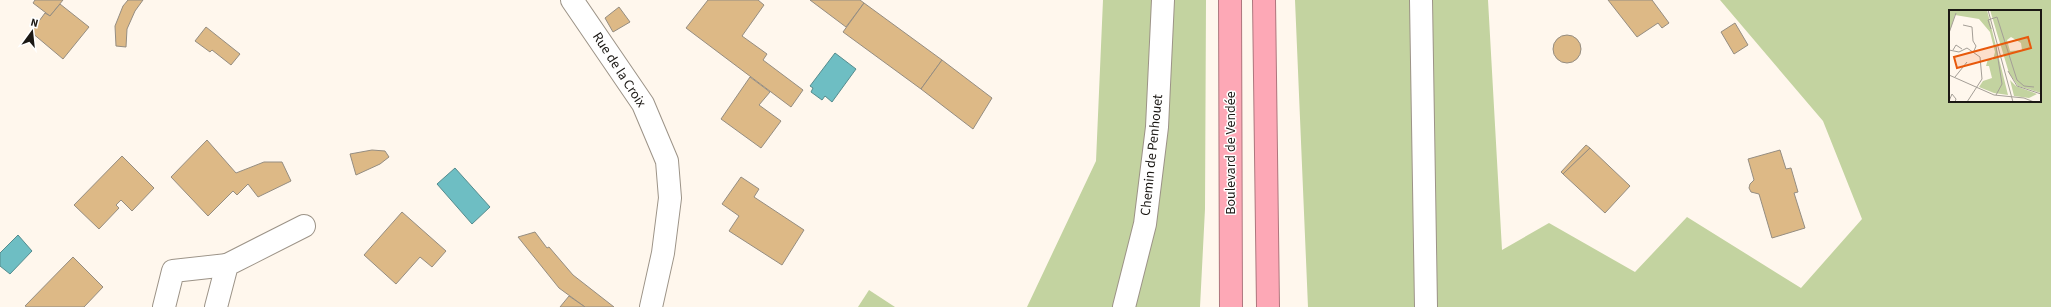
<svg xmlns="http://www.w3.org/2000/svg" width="2051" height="307" viewBox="0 0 2051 307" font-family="'Source Sans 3',sans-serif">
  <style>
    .green { fill: #c3d3a0; fill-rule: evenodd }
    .water { fill: #6ebec3; stroke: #558c8e }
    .building { fill: #ddb986; stroke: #958d81 }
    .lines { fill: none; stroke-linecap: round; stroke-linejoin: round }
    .minor-casing { stroke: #9c9387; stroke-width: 24 }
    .highway-casing { stroke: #ae767d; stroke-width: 24 }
    .minor { stroke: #fff; stroke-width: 22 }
    .highway { stroke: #fda8b6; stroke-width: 22 }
    .labels { text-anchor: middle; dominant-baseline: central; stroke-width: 3; stroke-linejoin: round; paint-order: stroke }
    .street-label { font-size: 14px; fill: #1b1814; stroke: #fff }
    .inset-road { fill: none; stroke: #a49e96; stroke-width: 1 }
    .view { fill: #e8590c; fill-opacity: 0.15; stroke: #e8590c; stroke-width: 2 }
    .inset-edge { fill: none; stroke: #1b1814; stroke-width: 2 }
  </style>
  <rect width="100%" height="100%" fill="#fff7ed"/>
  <g class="green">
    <polygon points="1103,0 1206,0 1205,209 1200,307 1027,307 1096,161"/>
    <path d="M1295,0H1488L1502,250L1549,223L1635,272L1687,217L1801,288L1862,219L1823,121L1720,0H2051V307H1308ZM1950,11H2040V101H1950Z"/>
    <polygon points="869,290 895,307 858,307"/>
  </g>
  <g class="water">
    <polygon points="835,53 856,69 832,102 825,96 822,100 811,92 813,88 810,86"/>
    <polygon points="455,168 490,207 472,224 437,184"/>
    <polygon points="18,235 32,251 10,274 0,266 0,253"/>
  </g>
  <g class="building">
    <polygon points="35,0 63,0 50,16 33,3"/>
    <polygon points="128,0 143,0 135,11 127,29 126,47 116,46 115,26 123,6"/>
    <polygon points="708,0 758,0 764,5 742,36 767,54 763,60 803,90 791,107 686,28"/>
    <polygon points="810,0 860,0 864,3 846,27"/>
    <polygon points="1608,0 1652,0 1669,23 1662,28 1658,23 1637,37"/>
    <polygon points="864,3 942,60 921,89 843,32"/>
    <polygon points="60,4 89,27 63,59 31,32 45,13 50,16"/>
    <polygon points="619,7 630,22 613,32 605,18"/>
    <polygon points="1735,23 1748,45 1734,54 1721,32"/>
    <polygon points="206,27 240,54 231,65 212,50 210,52 195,41"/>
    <circle cx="1567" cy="49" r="14"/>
    <polygon points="942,60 992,98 973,129 921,89"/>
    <polygon points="750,77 770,92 759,105 781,121 761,148 721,119"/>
    <polygon points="207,140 236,173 264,162 282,162 291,181 258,197 248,184 237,195 233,191 208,216 171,177"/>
    <polygon points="1586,145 1590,148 1563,174 1561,172"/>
    <polygon points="1590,148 1630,186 1605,213 1563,174"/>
    <polygon points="372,150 385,151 389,157 380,164 356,175 350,154"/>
    <polygon points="1780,150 1786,169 1791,168 1798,192 1794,193 1805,228 1772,238 1759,194 1751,192 1749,188 1750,184 1754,180 1748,159"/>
    <polygon points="122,156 154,188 132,211 121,200 116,205 119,208 99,229 74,205"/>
    <polygon points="741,177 759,189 754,197 804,230 782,265 729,231 739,216 722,204"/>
    <polygon points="402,212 446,251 432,267 420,257 396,284 364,255"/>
    <polygon points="535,232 547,248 549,247 573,275 614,307 585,307 559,288 518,237"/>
    <polygon points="73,257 103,287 84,307 27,307 25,306"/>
    <polygon points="569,296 585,307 560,307"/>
  </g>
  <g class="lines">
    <defs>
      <g id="minor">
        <polyline points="572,0 643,104 667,161 670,198 663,253 651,307"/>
        <polyline points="1421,0 1426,307"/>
        <polyline points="164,307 173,271 227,265"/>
        <polyline points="216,307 227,265 304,226"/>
        <polyline points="1124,307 1145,224 1157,127 1163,0"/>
      </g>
      <g id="highway">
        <polyline points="1230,0 1231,307"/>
        <polyline points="1264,0 1268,307"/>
      </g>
    </defs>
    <use href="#minor" class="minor-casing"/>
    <use href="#highway" class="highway-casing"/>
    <use href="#minor" class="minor"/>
    <use href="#highway" class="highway"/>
  </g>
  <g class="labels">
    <g class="street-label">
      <text transform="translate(619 70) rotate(57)">Rue de la Croix</text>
      <text transform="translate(1231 153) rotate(-90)">Boulevard de Vendée</text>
      <text transform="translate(1152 155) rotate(-84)">Chemin de Penhouet</text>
    </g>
  </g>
  <g transform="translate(1949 10)">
    <rect width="92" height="92" fill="#fff7ed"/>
    <path d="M0,0H38L59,85L45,83L30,77L34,71L43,68L40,56H37L39,49L44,50L46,42L41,22L30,9L6,5L0,24ZM41,0H92V83L69,76L60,63ZM62,27L72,33L73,40L61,41L58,30ZM61,70L67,76L88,84L80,88L65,86Z" fill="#c3d3a0" fill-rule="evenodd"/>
    <path class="inset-road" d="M39,0L64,92M14,15L23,17L24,31L27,36L25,41M42,19L39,10L48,7L68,70L75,76L85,77M0,23L7,3M0,40L10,42L18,38L31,47L33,69L18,92M4,40L7,35L13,39M59,61L68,76L92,84M0,65L45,85L75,88L85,92M6,67L18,52M47,85L53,74L47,36M0,91L3,84L7,89L6,92"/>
    <path class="view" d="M79,27L82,38L8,58L5,47Z"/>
    <rect width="92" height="92" class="inset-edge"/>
  </g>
  <g transform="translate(32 32) rotate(15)" stroke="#ffffff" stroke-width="3" paint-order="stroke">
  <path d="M0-3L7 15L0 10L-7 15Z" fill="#1b1814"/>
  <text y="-6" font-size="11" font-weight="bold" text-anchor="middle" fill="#1b1814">N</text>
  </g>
</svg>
